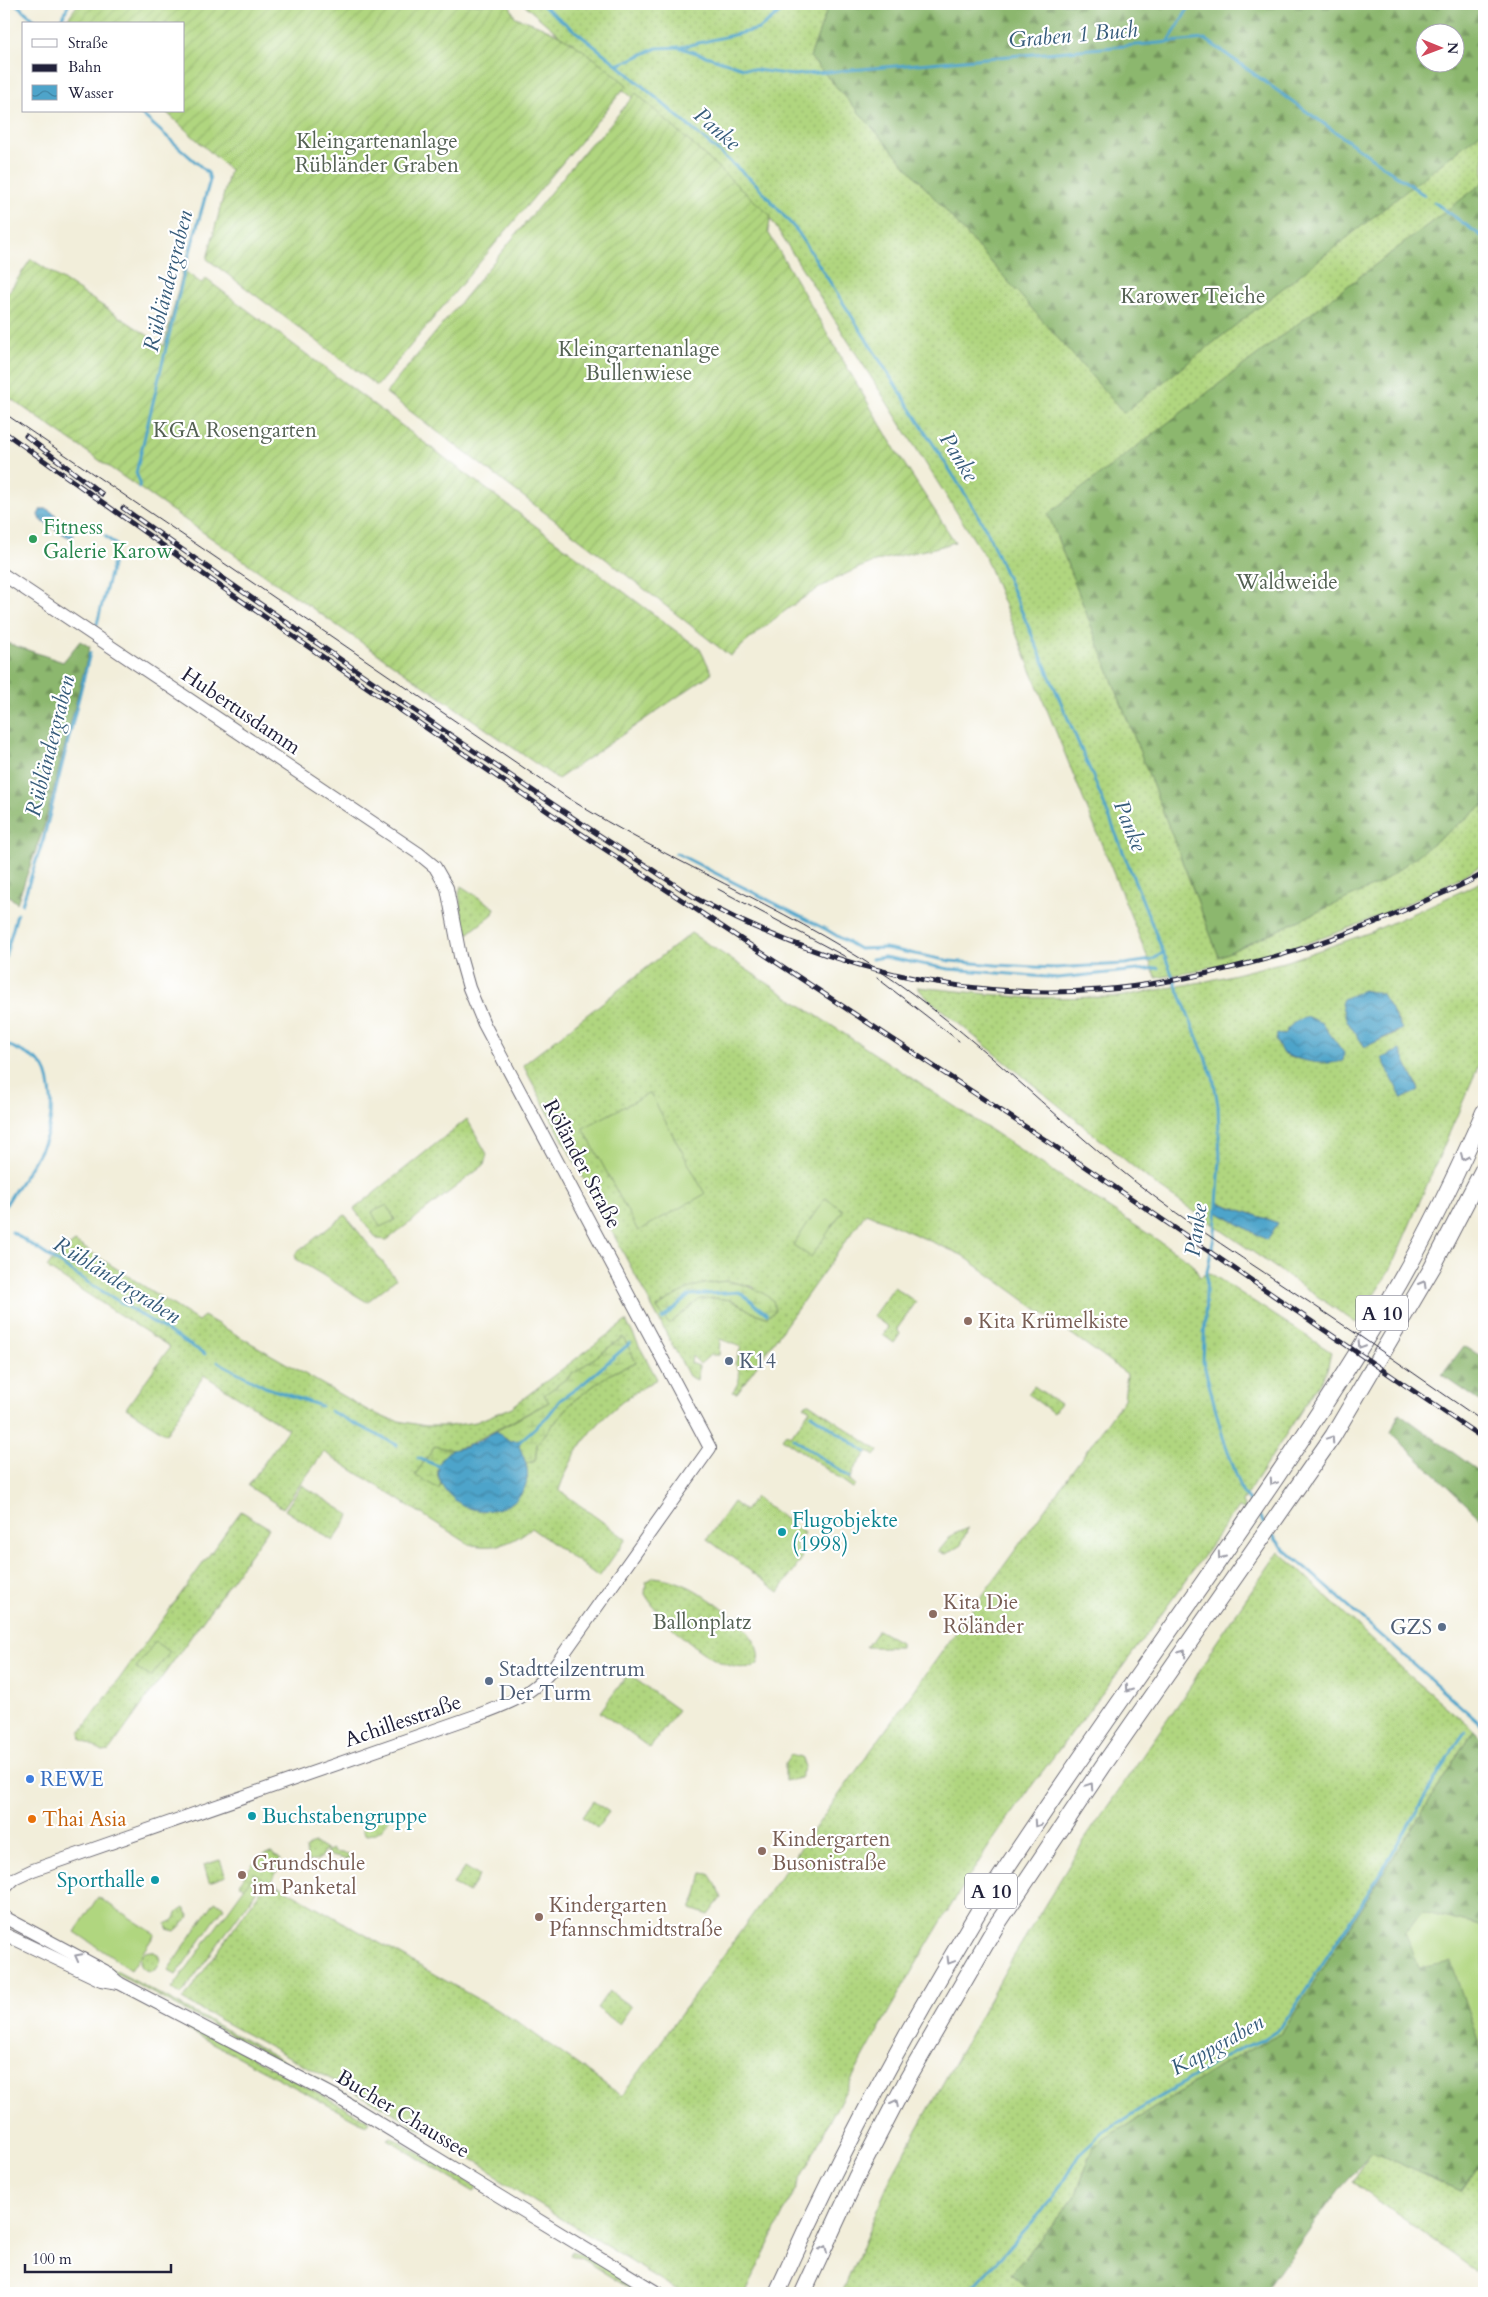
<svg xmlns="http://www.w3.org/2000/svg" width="1488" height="2297" viewBox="0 0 1488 2297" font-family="Cardo,serif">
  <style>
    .grass { fill: url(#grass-dots); stroke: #697c5d; fill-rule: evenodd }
    .forest { fill: url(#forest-firs); stroke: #576c54; fill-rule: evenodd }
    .wetland { fill: url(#wetland-marsh); stroke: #697c5d }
    .garden { fill: url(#garden-furrows); stroke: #697c5d }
    .pitch { fill: #b0d67f; stroke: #697c5d }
    .water { fill: url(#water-waves); stroke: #386382 }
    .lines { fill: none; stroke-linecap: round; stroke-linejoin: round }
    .stream { stroke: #4ea4ca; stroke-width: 3 }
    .secondary-casing { stroke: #6b6973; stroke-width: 14 }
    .highway-casing { stroke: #6b6973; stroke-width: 18 }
    .secondary { stroke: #fff; stroke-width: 12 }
    .highway { stroke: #fff; stroke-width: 16 }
    .tram { stroke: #22223b; stroke-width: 1 }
    .rail-casing { stroke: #22223b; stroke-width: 5 }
    .rail { stroke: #fff; stroke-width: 3; stroke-dasharray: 9; stroke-linecap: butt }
    .oneway { stroke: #9c9ca7 }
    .leisure-dot { fill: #2e9e5b; stroke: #fff; stroke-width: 2 }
    .education-dot { fill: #8d6e63; stroke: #fff; stroke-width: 2 }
    .service-dot { fill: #5c6f8a; stroke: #fff; stroke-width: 2 }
    .culture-dot { fill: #0f9aa8; stroke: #fff; stroke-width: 2 }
    .shop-dot { fill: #3f7fe0; stroke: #fff; stroke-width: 2 }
    .food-dot { fill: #e8710a; stroke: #fff; stroke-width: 2 }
    .labels { text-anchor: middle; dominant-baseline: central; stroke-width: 4.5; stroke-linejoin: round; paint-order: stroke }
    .shield { fill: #fff; stroke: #646476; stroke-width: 1 }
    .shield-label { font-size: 20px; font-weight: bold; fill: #22223b }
    .park-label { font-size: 21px; fill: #546153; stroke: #fff }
    .leisure-label { font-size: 21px; fill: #27864d; stroke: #fff; text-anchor: start }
    .street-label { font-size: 21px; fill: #22223b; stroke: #fff }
    .education-label { font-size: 21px; fill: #785e54; stroke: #fff; text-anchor: start }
    .service-label { font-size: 21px; fill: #4e5e75; stroke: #fff; text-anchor: start }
    .culture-label { font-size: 21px; fill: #0d838f; stroke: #fff; text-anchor: start }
    .shop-label { font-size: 21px; fill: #366cbe; stroke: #fff; text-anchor: start }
    .food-label { font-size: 21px; fill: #c56008; stroke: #fff; text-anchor: start }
    .water-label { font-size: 22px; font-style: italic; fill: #365c7b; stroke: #fff }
  </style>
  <defs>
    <pattern id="grass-dots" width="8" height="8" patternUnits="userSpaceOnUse" patternTransform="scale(1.25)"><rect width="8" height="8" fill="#b0d67f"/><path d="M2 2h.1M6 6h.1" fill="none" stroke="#97b76f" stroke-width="1.8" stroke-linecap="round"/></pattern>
    <pattern id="forest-firs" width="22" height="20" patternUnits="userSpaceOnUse" patternTransform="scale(1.25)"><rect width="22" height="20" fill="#8cb76e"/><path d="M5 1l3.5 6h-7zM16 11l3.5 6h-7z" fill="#72945c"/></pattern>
    <pattern id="wetland-marsh" width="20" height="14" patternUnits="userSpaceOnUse" patternTransform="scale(1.25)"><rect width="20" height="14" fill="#b0d67f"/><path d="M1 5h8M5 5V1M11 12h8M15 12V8" fill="none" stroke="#97b76f"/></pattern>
    <pattern id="garden-furrows" width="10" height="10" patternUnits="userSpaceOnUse" patternTransform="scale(1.25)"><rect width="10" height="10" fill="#b0d67f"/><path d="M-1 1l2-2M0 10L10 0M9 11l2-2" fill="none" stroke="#97b76f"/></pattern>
    <pattern id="water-waves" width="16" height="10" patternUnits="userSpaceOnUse" patternTransform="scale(1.25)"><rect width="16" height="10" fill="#4ea4ca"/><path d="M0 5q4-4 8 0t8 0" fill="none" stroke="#4085a5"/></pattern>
  </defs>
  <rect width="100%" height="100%" fill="#fff"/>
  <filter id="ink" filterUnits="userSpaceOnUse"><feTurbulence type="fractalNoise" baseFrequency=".02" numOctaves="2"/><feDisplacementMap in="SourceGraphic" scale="10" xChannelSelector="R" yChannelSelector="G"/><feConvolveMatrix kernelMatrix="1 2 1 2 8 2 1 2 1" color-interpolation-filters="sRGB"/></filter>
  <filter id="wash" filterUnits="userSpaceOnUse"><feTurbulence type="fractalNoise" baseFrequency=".0096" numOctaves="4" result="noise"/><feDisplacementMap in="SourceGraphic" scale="20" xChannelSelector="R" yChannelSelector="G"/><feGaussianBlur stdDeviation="1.12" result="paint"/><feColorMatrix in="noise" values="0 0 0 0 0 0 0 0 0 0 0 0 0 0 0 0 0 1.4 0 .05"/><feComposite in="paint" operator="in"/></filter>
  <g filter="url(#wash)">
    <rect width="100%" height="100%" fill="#f2eeda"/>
    <g class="grass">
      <path d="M523,4H1484V864C1425,898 1363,925 1298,946C1267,956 1233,962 1201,969L1199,971L1156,978L985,557L767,213ZM1426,32H1456V62H1426Z"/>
      <path d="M1484,881V1053L1390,1270L1356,1323L1157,1186L925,996L917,987L1028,998L1118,997L1207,981L1288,961L1371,932ZM1363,990L1381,994L1400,1024L1398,1032L1365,1047L1347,1021ZM1287,1029L1295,1059L1283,1054L1276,1041L1278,1034L1284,1035ZM1399,1050L1419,1089L1402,1099ZM1218,1202L1278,1223L1267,1240L1217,1212Z"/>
      <polygon points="461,886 495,908 493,914 465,936 459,893"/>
      <path d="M691,933L1191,1262L1200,1277L1210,1273L1331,1352L1327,1371L1242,1502L1246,1510L1238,1507C1199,1561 1161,1617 1120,1670C1076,1728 1030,1785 989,1846C895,1989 818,2139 745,2293H682L501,2181L488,2168L392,2112L183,2000L267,1882L255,1873L245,1888L239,1883C250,1871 253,1855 272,1853L280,1859L279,1868L271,1881L516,2021L622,2096L1124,1399L1127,1374L962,1255L866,1213L737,1393L732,1392C739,1384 743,1373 735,1364L741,1347L720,1339L719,1355H710L700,1364L692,1356L691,1363L699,1366L697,1380L689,1376L523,1065ZM728,1281L754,1287L766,1317L752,1312L732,1300L715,1298L700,1299L669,1323L657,1308C684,1289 694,1284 728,1281Z"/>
      <polygon points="467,1119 487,1154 484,1165 387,1240 377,1239 354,1209"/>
      <polygon points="345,1215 396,1279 367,1302 296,1259 295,1254"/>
      <path d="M75,1242L198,1321L204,1316L367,1410L388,1419L426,1426H449L476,1422L512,1407L626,1321L657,1379C611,1404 576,1440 559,1490L626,1539L599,1577L531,1528C512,1544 493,1550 469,1544L324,1452L283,1508L248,1486L288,1429L204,1375L166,1434L126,1408L170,1347L47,1268L54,1258ZM622,1338L636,1362L608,1375L573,1401L537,1444L535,1461L526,1463L527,1478L521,1495L448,1493L441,1483L415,1475L435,1447L452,1450L466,1446L549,1402L545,1395Z"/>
      <polygon points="894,1287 916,1302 897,1329 900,1334 894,1343 883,1335 888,1327 873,1316"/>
      <polygon points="1034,1386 1060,1404 1053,1413 1028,1394"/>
      <polygon points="807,1403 809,1403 879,1451 875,1456 868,1451 852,1472 853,1473 849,1480 856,1485 853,1488 782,1438 786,1433 791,1436 810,1410 804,1406"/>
      <polygon points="302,1485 350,1515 333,1541 285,1510"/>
      <polygon points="755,1497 804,1533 795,1546 802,1552 801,1560 779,1592 707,1539 733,1502 745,1511"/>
      <polygon points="241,1511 269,1528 109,1751 103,1752 81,1739 80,1733"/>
      <polygon points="968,1528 961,1545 946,1554 938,1552 952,1535"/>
      <polygon points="1279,1551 1409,1675 1474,1730 1282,2033 1222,2065 1094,2146 1075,2197 1011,2274 1033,2293 842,2293 891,2177 1009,1964 1085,1839 1192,1684 1211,1650"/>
      <path d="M654,1577C665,1578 676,1581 687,1586C707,1595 773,1640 757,1665C722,1681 662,1623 645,1594L646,1582Z"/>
      <polygon points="878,1630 900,1642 900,1647 866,1647"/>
      <polygon points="628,1674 678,1710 650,1748 600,1712"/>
      <polygon points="790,1755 802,1758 805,1767 800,1778 785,1781 785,1763"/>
      <polygon points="593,1801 609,1812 597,1828 582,1817"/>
      <path d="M379,1809L381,1816L389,1819C383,1830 377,1835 365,1835L362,1830L364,1820Z"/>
      <polygon points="315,1843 328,1851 333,1849 334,1852 349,1854 349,1860 331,1856 325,1851 318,1860 308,1861 305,1849 311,1844"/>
      <polygon points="220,1860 226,1876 209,1882 204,1865"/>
      <polygon points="465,1867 479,1876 468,1893 453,1884"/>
      <polygon points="702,1873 709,1874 717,1886 721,1898 708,1915 691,1909 697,1895"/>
      <polygon points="184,1908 190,1917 175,1931 167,1929 166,1924 174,1920 178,1912"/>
      <circle cx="150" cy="1961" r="10"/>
      <polygon points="103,1964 376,2110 375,2112 117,1974"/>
      <polygon points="609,1991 631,2007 619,2024 597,2008"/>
      <polygon points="192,2025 370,2121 367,2126 188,2030"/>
      <polygon points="391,2137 477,2187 474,2192 387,2139"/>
      <polygon points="1373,2151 1461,2191 1484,2158 1484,2273 1478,2269 1476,2271 1352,2182"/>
      <polygon points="572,2251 594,2259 642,2290 644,2293 637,2293 582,2259 570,2255"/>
    </g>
    <g class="forest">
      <path d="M829,4H1484V130L1124,413L810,57ZM1426,32H1456V62H1426Z"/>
      <polygon points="1484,182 1484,805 1381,883 1219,957 1048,514"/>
      <polygon points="80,641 90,647 44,827 17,903 4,892 4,642 63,662"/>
      <polygon points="1464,1346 1484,1358 1484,1404 1442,1375"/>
      <polygon points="1399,1413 1484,1475 1484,1521 1391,1433"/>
      <polygon points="1474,1730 1484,1741 1484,1927 1421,1912 1451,1962 1484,2057 1484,2158 1461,2191 1373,2152 1337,2191 1264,2293 1033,2293 1011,2274 1075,2197 1094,2146 1222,2065 1282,2033"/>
    </g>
    <g class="wetland">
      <path d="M728,1281C745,1285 759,1289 773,1300L775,1311L766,1317L752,1312L732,1300L715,1298L700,1299L669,1324L657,1308C686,1288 693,1284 728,1281Z"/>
      <polygon points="623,1337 636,1362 608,1375 573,1401 537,1444 535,1461 526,1463 515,1441 510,1441 496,1431 549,1402 544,1395"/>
      <path d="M435,1446L452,1450C442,1456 432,1472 441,1483L439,1489L415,1475Z"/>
    </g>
    <g class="garden">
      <path d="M78,4H502L510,6L515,17C562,31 590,54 627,85L377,386L207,259L230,170L165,111H184V24H69L66,21Z"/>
      <path d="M636,93L771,216L768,232L896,451L955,542C924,553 890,554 859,568C807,590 772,620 730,656L593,549L386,393L591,143L601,135Z"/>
      <polygon points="31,259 164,346 183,270 201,283 206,279 700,649 712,673 558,779 4,394 4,299"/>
    </g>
    <g class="pitch">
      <polygon points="650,1093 705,1194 638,1231 583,1128"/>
      <polygon points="825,1198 843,1210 811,1257 793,1245"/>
      <polygon points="387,1205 395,1220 380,1227 372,1212"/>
      <polygon points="155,1642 170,1652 151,1677 136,1668"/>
      <polygon points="255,1873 264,1880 181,1995 172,1989"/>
      <polygon points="98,1897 155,1934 131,1970 75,1932"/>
      <polygon points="215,1901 224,1907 176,1975 168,1970"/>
      <polygon points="1421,1912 1484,1927 1484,2057 1451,1962 1419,1968 1406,1932"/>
    </g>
    <g class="water">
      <polygon points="41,509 47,509 55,514 58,524 68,526 74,535 72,538 66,536 40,520 38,515"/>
      <polygon points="1363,990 1382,994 1402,1029 1365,1047 1347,1021 1341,1004 1343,999"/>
      <path d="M1308,1017L1322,1023L1344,1053L1343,1061C1324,1066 1301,1061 1283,1054L1276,1041L1277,1034L1284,1035C1289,1025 1297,1019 1308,1017Z"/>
      <polygon points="1400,1050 1419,1090 1402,1099 1382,1058"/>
      <polygon points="1217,1202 1278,1223 1267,1240 1217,1212"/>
      <path d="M496,1431L510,1441L521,1440L519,1446C523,1456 529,1467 527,1479C524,1502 499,1513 477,1510C453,1507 423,1474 447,1453C452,1448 460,1449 466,1447C476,1443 487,1436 496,1431Z"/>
    </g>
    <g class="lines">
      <g class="stream">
        <polyline points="16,4 39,24"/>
        <polyline points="541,4 618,65 756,184 798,232 972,505 987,531 1094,779 1213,1077 1218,1105 1220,1162 1215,1232 1207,1272 1203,1361 1223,1437 1243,1494 1251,1504"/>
        <polyline points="61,20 69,4"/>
        <polyline points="1169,41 1191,4"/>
        <polyline points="678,47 743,68 793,75 1205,39 1424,195"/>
        <polyline points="618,65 657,48 681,47 759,29 791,4"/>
        <polyline points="138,111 208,173 210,180 185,269 136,473 140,482 139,487"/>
        <polyline points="1434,202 1484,238"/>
        <polyline points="97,624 117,546 105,536"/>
        <polyline points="676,853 827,930 859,949 885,948 950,961 996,965 1054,968 1125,964 1152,960 1164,952"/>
        <polyline points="22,904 44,837 90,653"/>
        <polyline points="872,959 884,957 949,969 1058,978 1158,968"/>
        <polyline points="4,961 17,914"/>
        <path d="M4,1043C13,1048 34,1056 41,1064C47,1070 49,1080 50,1089C59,1141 27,1167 4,1208"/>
        <polyline points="12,1232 92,1285 205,1354"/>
        <polyline points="662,1319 690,1295 739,1292 767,1314"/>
        <polyline points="218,1362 265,1387 321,1406"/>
        <polyline points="330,1411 397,1445"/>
        <polyline points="811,1414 866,1452"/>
        <polyline points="793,1438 849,1477"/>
        <polyline points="519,1442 548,1416 560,1400 584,1383 630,1343"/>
        <polyline points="418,1458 441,1467"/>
        <polyline points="1257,1513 1265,1525"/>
        <polyline points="1272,1534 1281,1546 1484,1727"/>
        <polyline points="968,2293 1052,2200 1080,2153 1103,2132 1233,2052 1263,2040 1281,2028 1379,1876 1449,1755 1465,1732"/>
      </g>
    </g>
  </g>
  <g filter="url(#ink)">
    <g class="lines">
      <defs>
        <g id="secondary">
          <path d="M4,575L418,853L435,867L447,888L460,956L469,988L484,1024L710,1448L552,1670C528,1697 508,1704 475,1716L33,1870L14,1879L4,1889"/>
          <polyline points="4,1917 105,1971 119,1983 335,2096 658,2293"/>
          <polyline points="4,1934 101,1980 119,1983"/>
        </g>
        <g id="highway">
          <path d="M777,2293C826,2183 881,2077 942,1973C958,1947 972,1921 988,1896C1117,1696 1265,1508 1387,1304C1424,1242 1455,1178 1484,1112"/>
          <polyline points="803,2293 856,2178 908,2078 996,1926 1103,1766 1333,1436 1432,1268 1484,1168"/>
        </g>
      </defs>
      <use href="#secondary" class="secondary-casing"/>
      <use href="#highway" class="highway-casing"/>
      <use href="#secondary" class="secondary"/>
      <use href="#highway" class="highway"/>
      <g class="tram">
        <path d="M4,413L568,798C669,862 781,905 880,971C972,1032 1049,1113 1134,1181C1190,1225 1250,1263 1309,1302C1368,1341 1426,1382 1484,1422"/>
        <polyline points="718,889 846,957"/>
        <polyline points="877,978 959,1041"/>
      </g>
      <defs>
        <g id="rail">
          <polyline points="4,432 220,586 550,813 1053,1145 1484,1439"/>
          <polyline points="26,436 102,494"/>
          <path d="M123,508C239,590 357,671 474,751C529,788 583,825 639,861C660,874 681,890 703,902C824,966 963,1001 1100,990C1151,986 1200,976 1250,963C1312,948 1371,926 1429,899C1448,891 1467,884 1484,873"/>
        </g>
      </defs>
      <use href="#rail" class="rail-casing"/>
      <use href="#rail" class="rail"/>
    </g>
    <defs><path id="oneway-chevron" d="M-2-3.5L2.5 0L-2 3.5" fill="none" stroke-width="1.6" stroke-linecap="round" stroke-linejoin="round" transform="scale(1.25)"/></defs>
    <g class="oneway">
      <use href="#oneway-chevron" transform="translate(1464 1157) rotate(114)"/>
      <use href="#oneway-chevron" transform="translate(1423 1284) rotate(-60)"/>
      <use href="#oneway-chevron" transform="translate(1361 1345) rotate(122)"/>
      <use href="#oneway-chevron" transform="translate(1331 1439) rotate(-56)"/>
      <use href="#oneway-chevron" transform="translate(1273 1482) rotate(124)"/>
      <use href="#oneway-chevron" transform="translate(1221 1556) rotate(125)"/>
      <use href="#oneway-chevron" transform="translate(1183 1653) rotate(-55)"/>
      <use href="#oneway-chevron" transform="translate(1128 1689) rotate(125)"/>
      <use href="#oneway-chevron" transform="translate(1090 1786) rotate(-56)"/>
      <use href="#oneway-chevron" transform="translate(1037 1824) rotate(124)"/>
      <use href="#oneway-chevron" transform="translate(78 1957) rotate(-152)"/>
      <use href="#oneway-chevron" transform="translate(950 1961) rotate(121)"/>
      <use href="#oneway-chevron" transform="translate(895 2103) rotate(-63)"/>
      <use href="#oneway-chevron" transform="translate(824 2249) rotate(-66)"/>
    </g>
  </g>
  <circle class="leisure-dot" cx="33" cy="539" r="5"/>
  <g class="education-dot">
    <circle cx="968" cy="1321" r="5"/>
    <circle cx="933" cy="1614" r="5"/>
    <circle cx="762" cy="1851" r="5"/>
    <circle cx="242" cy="1875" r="5"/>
    <circle cx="539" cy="1917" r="5"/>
  </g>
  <g class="service-dot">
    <circle cx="729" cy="1361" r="5"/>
    <circle cx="1442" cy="1627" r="5"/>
    <circle cx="489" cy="1681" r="5"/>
  </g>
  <g class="culture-dot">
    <circle cx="782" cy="1532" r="5"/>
    <circle cx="252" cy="1816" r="5"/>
    <circle cx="155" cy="1880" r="5"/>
  </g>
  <circle class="shop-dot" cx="30" cy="1779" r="5"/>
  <circle class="food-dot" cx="32" cy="1819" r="5"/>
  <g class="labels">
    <g class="shield">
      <rect x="1356" y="1295.5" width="52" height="35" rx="4"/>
      <rect x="965" y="1873.5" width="52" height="35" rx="4"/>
    </g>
    <g class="shield-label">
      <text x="1382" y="1313">A 10</text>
      <text x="991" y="1891">A 10</text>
    </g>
    <g class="park-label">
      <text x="377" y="141">Kleingartenanlage<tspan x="377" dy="24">Rübländer Graben</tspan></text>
      <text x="1193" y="296">Karower Teiche</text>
      <text x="639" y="349">Kleingartenanlage<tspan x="639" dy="24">Bullenwiese</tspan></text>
      <text x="235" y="430">KGA Rosengarten</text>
      <text x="1287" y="582">Waldweide</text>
      <text x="702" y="1622">Ballonplatz</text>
    </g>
    <g class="leisure-label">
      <text x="43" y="527">Fitness<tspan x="43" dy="24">Galerie Karow</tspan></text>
    </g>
    <g class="street-label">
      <text transform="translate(241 711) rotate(34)">Hubertusdamm</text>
      <text transform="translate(582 1164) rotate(62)">Röländer Straße</text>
      <text transform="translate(403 1721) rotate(-19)">Achillesstraße</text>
      <text transform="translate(403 2114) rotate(31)">Bucher Chaussee</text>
    </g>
    <g class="education-label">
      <text x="978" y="1321">Kita Krümelkiste</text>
      <text x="943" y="1602">Kita Die<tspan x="943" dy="24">Röländer</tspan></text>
      <text x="772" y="1839">Kindergarten<tspan x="772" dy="24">Busonistraße</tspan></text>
      <text x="252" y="1863">Grundschule<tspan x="252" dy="24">im Panketal</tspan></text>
      <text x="549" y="1905">Kindergarten<tspan x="549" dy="24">Pfannschmidtstraße</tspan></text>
    </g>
    <g class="service-label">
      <text x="739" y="1361">K14</text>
      <text x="1432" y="1627" text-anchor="end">GZS</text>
      <text x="499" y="1669">Stadtteilzentrum<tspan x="499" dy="24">Der Turm</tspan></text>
    </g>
    <g class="culture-label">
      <text x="792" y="1520">Flugobjekte<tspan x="792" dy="24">(1998)</tspan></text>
      <text x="262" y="1816">Buchstabengruppe</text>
      <text x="145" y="1880" text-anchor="end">Sporthalle</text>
    </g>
    <g class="shop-label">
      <text x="40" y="1779">REWE</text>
    </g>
    <g class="food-label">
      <text x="42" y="1819">Thai Asia</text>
    </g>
    <g class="water-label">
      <text transform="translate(1073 35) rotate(-5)">Graben 1 Buch</text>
      <text transform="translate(717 129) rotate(41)">Panke</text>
      <text transform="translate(168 281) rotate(-76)">Rübländergraben</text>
      <text transform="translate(959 457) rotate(58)">Panke</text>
      <text transform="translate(50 746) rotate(-76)">Rübländergraben</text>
      <text transform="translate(1130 826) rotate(68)">Panke</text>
      <text transform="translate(1196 1230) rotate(-82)">Panke</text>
      <text transform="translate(117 1280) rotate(32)">Rübländergraben</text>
      <text transform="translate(1217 2045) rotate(-29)">Kappgraben</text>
    </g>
  </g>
  <rect width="1488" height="2297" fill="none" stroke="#fff" stroke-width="20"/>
  <rect x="22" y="22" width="162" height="90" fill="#ffffff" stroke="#a7a7b1"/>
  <rect x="32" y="39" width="25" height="8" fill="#ffffff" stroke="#a7a7b1"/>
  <text x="68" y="48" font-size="15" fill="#22223b">Straße</text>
  <rect x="32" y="64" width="25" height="8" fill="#22223b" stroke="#a7a7b1"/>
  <text x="68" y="72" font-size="15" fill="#22223b">Bahn</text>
  <rect x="32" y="85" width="25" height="15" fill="url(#water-waves)" stroke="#a7a7b1"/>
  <text x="68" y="98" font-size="15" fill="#22223b">Wasser</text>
  <g transform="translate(1440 48) rotate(91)"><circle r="24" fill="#ffffff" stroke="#a7a7b1"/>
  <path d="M0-4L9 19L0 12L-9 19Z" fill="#d1495b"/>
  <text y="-8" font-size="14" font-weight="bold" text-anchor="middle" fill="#22223b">N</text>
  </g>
  <path d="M25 2264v8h146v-8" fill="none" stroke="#22223b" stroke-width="2.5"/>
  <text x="32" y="2264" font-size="15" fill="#22223b" stroke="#ffffff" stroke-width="4" paint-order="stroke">100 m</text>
</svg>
